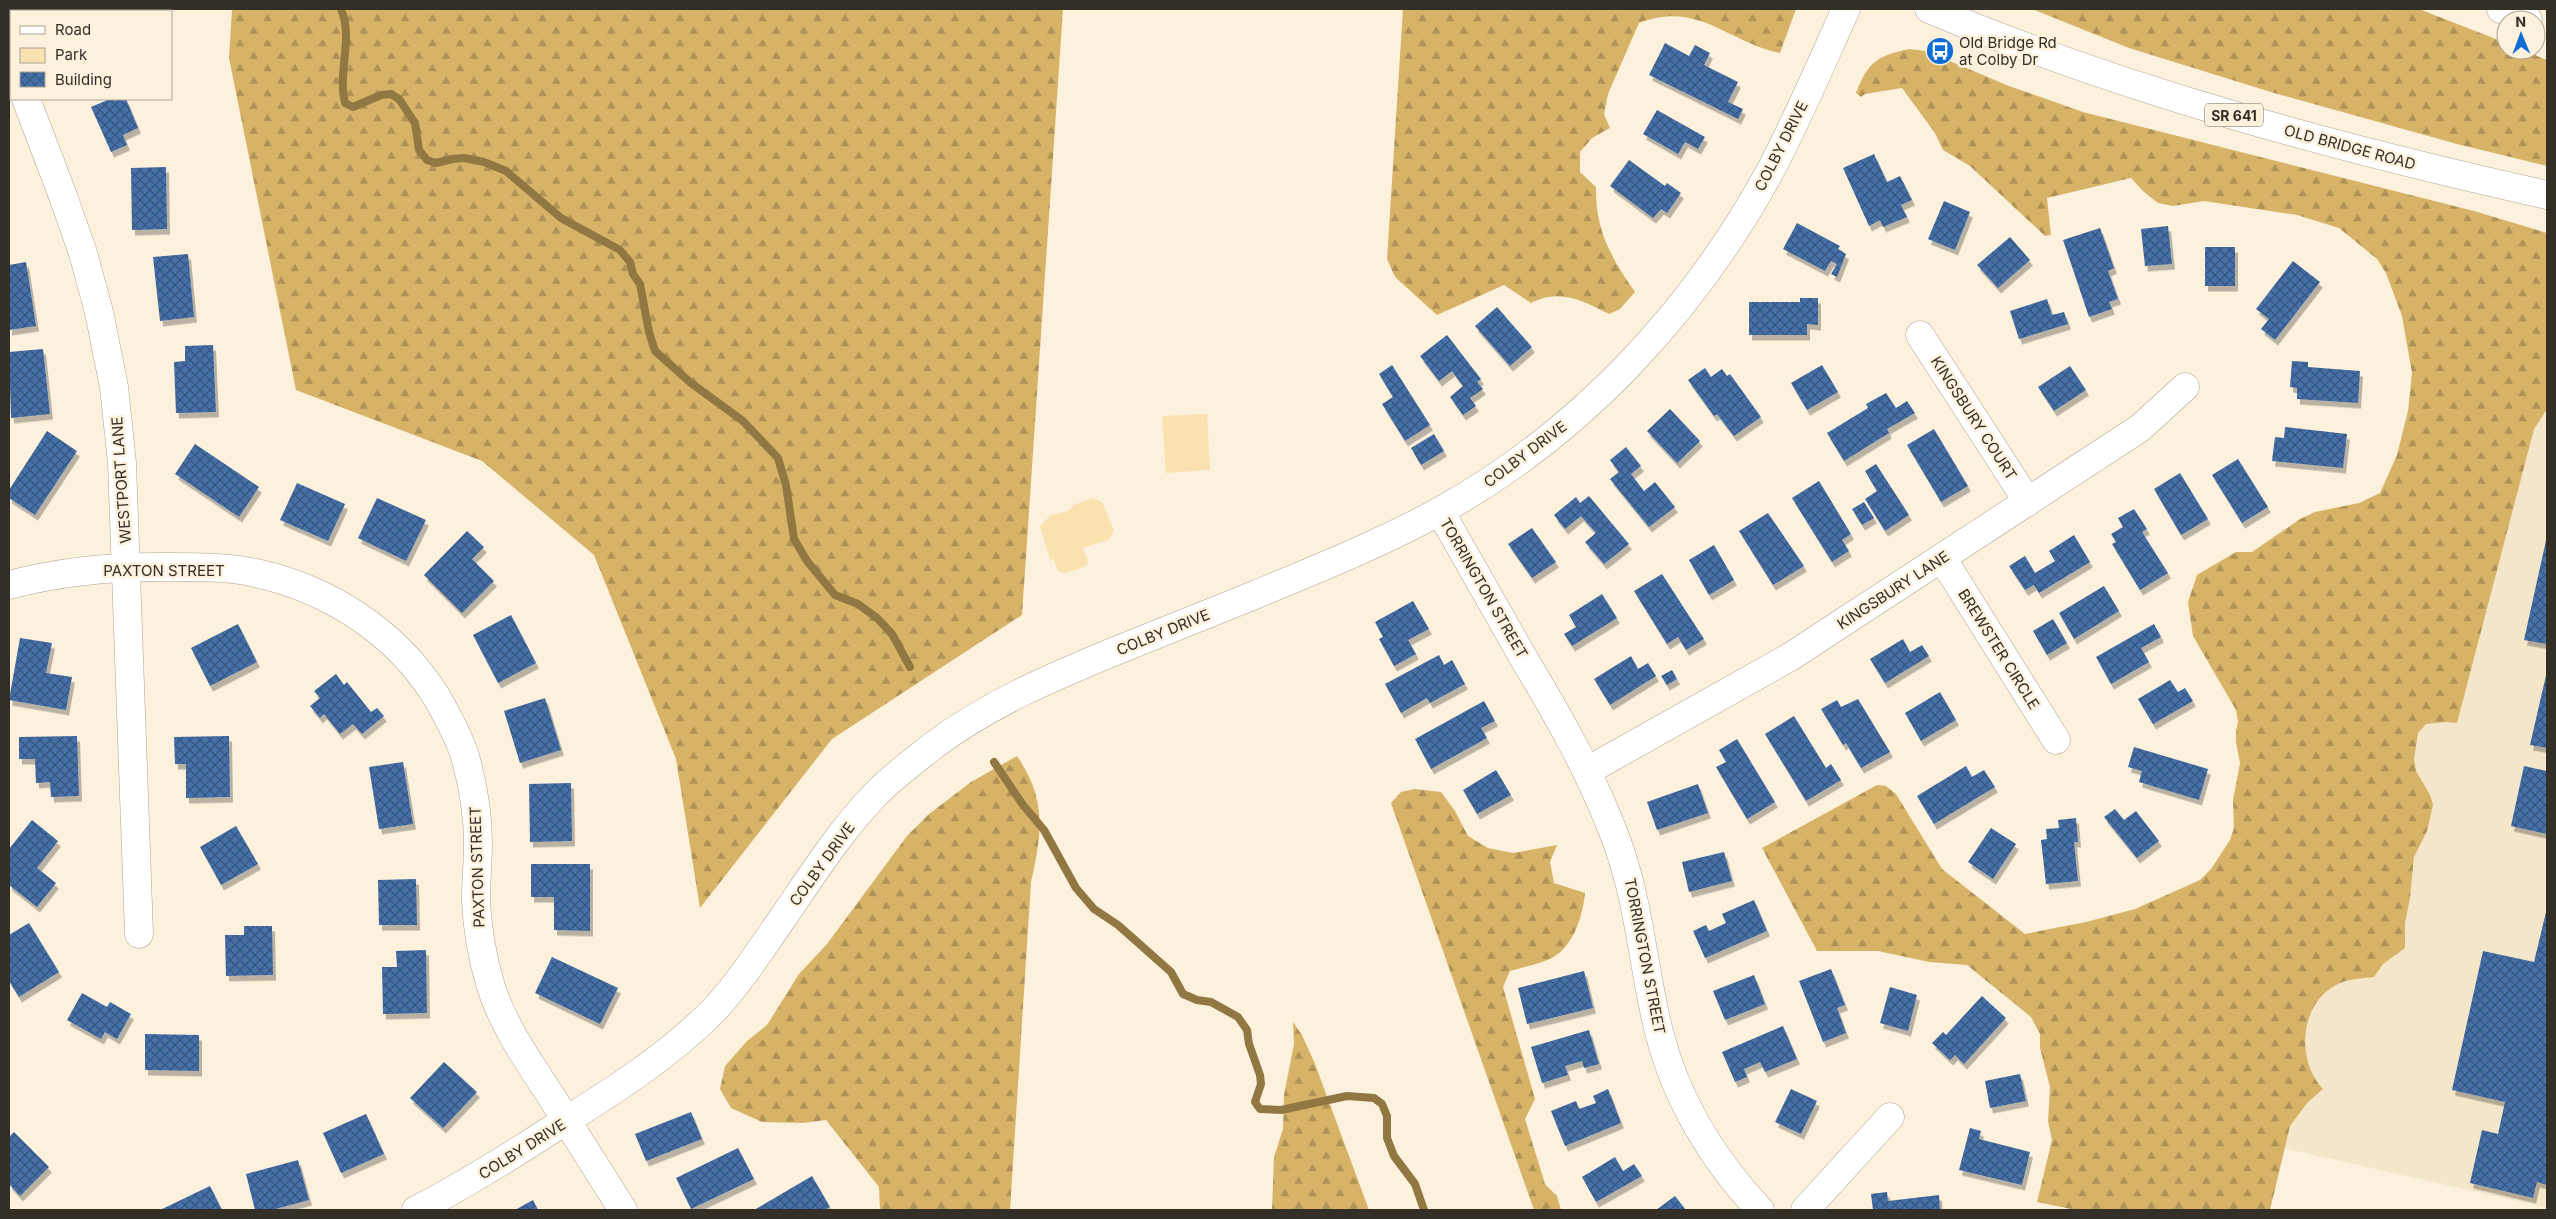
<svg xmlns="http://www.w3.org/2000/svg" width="2556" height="1219" viewBox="0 0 2556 1219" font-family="Inter,sans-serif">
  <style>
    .built { fill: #f4e6ca }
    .forest { fill: url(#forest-firs) }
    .green { fill: #f9e1b0 }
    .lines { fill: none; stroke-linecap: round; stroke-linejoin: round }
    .stream { stroke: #917741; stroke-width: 8 }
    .building { fill: url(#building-cross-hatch); filter: url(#shadow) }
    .minor-casing { stroke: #aea491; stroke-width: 29 }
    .tertiary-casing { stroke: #aea491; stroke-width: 29 }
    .primary-casing { stroke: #aea491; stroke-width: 29 }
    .minor { stroke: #fff; stroke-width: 28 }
    .tertiary { stroke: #fff; stroke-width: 28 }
    .primary { stroke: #fff; stroke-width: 28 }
    .labels { text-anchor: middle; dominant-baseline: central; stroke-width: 5; stroke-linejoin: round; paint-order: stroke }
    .shield { fill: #fcf1dd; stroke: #6f695e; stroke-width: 1 }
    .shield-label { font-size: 14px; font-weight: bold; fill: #332f27 }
    .poi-label { font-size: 15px; fill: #332f27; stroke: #fcf1dd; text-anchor: start }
    .street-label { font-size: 15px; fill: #332f27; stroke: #fcf1dd }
  </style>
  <defs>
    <pattern id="forest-firs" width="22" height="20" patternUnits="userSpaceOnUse" patternTransform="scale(1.25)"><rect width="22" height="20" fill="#d7b368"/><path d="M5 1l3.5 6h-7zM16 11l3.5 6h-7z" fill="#af9256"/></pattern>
    <pattern id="building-cross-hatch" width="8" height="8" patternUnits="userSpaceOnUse" patternTransform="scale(1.25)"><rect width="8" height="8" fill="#446fa8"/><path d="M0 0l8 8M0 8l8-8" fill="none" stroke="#375781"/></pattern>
    <filter id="shadow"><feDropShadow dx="3" dy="5.5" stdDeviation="0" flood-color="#0004"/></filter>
  </defs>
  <rect width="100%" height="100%" fill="#fcf1dd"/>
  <polygon class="built" points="2474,211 2547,233 2547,1208 2247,1140"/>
  <g class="forest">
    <polygon points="232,9 1063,9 1022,615 832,739 700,908 676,759 594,555 482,461 296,390 229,58"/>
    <path d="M1403,9H1796L1780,53C1727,42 1698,0 1639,23L1608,94L1604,114L1610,128L1592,138L1580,152V172L1596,187C1595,229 1611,258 1635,292L1620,309L1609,314C1583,301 1560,288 1531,303L1504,285L1437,315L1395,277L1387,259Z"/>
    <polygon points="2032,9 2419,9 2506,43 2506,50 2523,50 2547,60 2547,166 2457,144 2274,93 2129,48"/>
    <path d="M1909,49L1926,51L2009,86L2083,112L2474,211L2547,233V409L2534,429L2457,723L2446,722L2426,724L2418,733L2414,759L2416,771L2430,795L2433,805L2427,831L2414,857L2410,898L2405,923V948L2383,964L2374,977C2362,978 2347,979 2336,985C2299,1005 2296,1060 2323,1089L2307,1103L2290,1126L2270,1210H2076L2037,1202L2052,1140L2048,1121L2050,1087L2040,1048V1034L2031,1017L1967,965L1929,962L1878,951H1817L1762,848L1877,785L1886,786L1896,794L1942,869L2025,934L2086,922L2135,909L2200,880L2211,869L2230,840L2234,828L2233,800L2240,763L2236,742V731L2238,722L2236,710L2193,636L2188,602L2197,575L2236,552H2252L2300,519L2315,512L2359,503L2380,493L2397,455L2408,411L2412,373L2402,316L2386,273L2377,259L2339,228L2297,215L2204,201L2173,206L2158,203L2144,192L2131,178L2047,198L2051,235L2045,236L1970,166L1943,150L1935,133L1902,88L1865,94L1861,97L1856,93C1868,62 1877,56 1909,49Z"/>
    <path d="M1017,756C1047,800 1042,833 1031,882L1010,1210H880L879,1187L826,1120L803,1123L762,1122L731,1108L720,1089L725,1066L747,1041L767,1025L799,974L827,944L907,836L929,814L971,782Z"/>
    <path d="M1415,789L1441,792L1455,811L1468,836L1488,848L1513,853L1557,845L1550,862L1554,883L1585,893C1583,915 1574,946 1552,958C1540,964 1523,967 1510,971L1503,987L1535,1099L1525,1119L1545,1184L1557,1196L1561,1210H1534L1391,803L1401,792Z"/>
    <polygon points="1293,1022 1302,1035 1315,1064 1369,1210 1272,1210 1274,1157 1283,1129 1284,1095 1294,1044"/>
  </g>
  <g class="green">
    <polygon points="1207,414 1210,470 1166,473 1162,416"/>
    <polygon points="1092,498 1102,502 1114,531 1108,540 1083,548 1088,562 1085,567 1063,573 1058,571 1054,560 1050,559 1040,526 1051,515 1069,511 1074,505"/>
  </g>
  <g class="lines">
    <g class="stream">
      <path d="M341,9C354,40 337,71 345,103L353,107L381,95L391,94L399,99L415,123L419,150L427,160L436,163L452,159L464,158L484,162L506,171L561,218L620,250L630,262L633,274L640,284L649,332L655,351L691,383L743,421L778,458L786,485L794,539L807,561L835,595L858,604L877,618L892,634L910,667"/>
      <polyline points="994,762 1023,805 1044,830 1076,888 1094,909 1118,925 1171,972 1183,994 1197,1000 1211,1002 1238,1017 1247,1030 1249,1044 1260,1075 1261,1084 1255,1102 1260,1109 1281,1110 1347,1096 1374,1098 1382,1104 1387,1116 1387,1138 1394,1156 1415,1184 1424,1210"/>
    </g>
  </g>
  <g class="building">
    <rect x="66" y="9" width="46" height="2"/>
    <polygon points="1665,43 1689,56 1695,45 1710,53 1704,65 1738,82 1728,102 1743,109 1738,119 1649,75"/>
    <polygon points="110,99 126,99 138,128 123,135 127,145 111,152 91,107"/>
    <polygon points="1657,110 1705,137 1698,149 1685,142 1678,154 1643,134"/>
    <polygon points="1874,154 1887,182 1900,176 1912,200 1901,205 1907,217 1883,227 1880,220 1869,226 1843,168"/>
    <polygon points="1629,160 1665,186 1667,183 1681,193 1667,213 1661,209 1653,218 1610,186"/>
    <polygon points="166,167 167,229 132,230 131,168"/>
    <polygon points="1944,201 1970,212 1955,250 1928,239"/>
    <polygon points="1797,223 1840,246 1838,249 1846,254 1837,277 1831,274 1837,264 1831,261 1825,271 1783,249"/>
    <polygon points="2168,226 2172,264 2145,266 2141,229"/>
    <polygon points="2100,228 2114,268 2108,271 2118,299 2109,302 2112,309 2089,317 2063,240"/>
    <polygon points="2010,237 2030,260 1998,288 1977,265"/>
    <rect x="2205" y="247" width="30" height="39"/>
    <polygon points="188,254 194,317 160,321 153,257"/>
    <polygon points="2293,261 2320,282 2275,340 2261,329 2269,319 2256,309"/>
    <polygon points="26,262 36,326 9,330 9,265"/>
    <polygon points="1800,298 1818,298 1818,325 1807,324 1807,335 1749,335 1749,302 1800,302"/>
    <polygon points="2047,299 2052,315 2064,312 2068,324 2019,339 2010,311"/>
    <polygon points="1497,307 1532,347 1510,366 1475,326"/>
    <polygon points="1447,335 1481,379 1477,382 1483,389 1470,398 1476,406 1463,415 1450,397 1463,386 1452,371 1439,381 1420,356"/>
    <polygon points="213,345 216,412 176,413 174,362 185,361 185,346"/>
    <polygon points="43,349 50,414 11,418 9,352"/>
    <polygon points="2292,361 2308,362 2308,367 2360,371 2358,403 2297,399 2297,388 2290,387"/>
    <polygon points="1392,365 1430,425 1405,441 1382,404 1393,397 1379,374"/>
    <polygon points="1822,365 1838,392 1807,410 1791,383"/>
    <polygon points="2070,366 2086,390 2054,411 2038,387"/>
    <polygon points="1705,368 1711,377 1722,369 1727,376 1730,374 1761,417 1734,436 1717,414 1714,416 1688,380"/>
    <polygon points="1886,393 1896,408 1907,401 1915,413 1887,429 1889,433 1844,461 1827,433 1868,408 1866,404"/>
    <polygon points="1670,409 1700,441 1677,463 1647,431"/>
    <polygon points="2285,427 2347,434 2343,468 2272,461 2275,437 2284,438"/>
    <polygon points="1934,429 1968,486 1941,502 1907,445"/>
    <polygon points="47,431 77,451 35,515 9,498 9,490"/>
    <polygon points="1434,434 1444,451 1421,465 1411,448"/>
    <polygon points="195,444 259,487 239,517 175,474"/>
    <polygon points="1626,447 1641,466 1631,474 1644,491 1655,482 1675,507 1649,527 1610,479 1619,472 1610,460"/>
    <polygon points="2238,459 2268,507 2242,523 2212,475"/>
    <polygon points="1876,464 1909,515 1885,531 1865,499 1877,491 1865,471"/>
    <polygon points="2180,473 2208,519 2181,535 2154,489"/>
    <polygon points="1819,481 1851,534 1842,540 1849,551 1832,562 1792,498"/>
    <polygon points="297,483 345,504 328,541 280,520"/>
    <polygon points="1589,496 1629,544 1604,564 1585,542 1596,533 1581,516 1565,529 1554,515 1576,497 1580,503"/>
    <polygon points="377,498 426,520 406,561 358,538"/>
    <polygon points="1864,502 1874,518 1862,525 1852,509"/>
    <polygon points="2134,509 2147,529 2142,532 2168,573 2140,590 2112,544 2116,542 2111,534 2123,527 2118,518"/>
    <polygon points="1768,513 1804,566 1773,585 1739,531"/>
    <polygon points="1532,528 1556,562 1532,578 1508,544"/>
    <polygon points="467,531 484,547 472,559 494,581 462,613 424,575"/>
    <polygon points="2074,535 2090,562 2039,593 2034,585 2025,590 2009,566 2025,556 2035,573 2055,561 2049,551"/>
    <polygon points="2547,536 2547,644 2524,640"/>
    <polygon points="1714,545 1734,580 1709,595 1689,560"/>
    <polygon points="1662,574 1704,639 1686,650 1678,637 1667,644 1634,591"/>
    <polygon points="2104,586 2119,611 2074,639 2059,613"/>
    <polygon points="1602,594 1617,618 1572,646 1564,634 1576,627 1569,615"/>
    <polygon points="1413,601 1429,629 1408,640 1416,654 1394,666 1379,639 1383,637 1375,622"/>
    <polygon points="511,615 536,663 498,683 473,635"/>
    <polygon points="2053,619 2067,643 2047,655 2033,631"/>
    <polygon points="238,624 257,662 210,686 191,648"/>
    <polygon points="2154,624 2161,637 2141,648 2149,662 2111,684 2096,657"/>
    <polygon points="20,638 52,643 46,673 72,677 66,710 9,700"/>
    <polygon points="1903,639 1910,652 1922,645 1929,656 1885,683 1870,659"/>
    <polygon points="1439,655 1444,665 1452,660 1465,684 1430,703 1427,698 1401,713 1385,684"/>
    <polygon points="1631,656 1638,669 1648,663 1656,676 1610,705 1594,679"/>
    <polygon points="1672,670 1677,679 1667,685 1661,676"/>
    <polygon points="2547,671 2547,748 2530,745"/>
    <polygon points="336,674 344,685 347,682 371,712 377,708 384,716 362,734 353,724 340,734 324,714 320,718 310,706 320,698 314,691"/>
    <polygon points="2170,680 2178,692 2185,688 2193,701 2153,724 2138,699"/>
    <polygon points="1940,692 1956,720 1921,741 1905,713"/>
    <polygon points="545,698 561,750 520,763 504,711"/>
    <polygon points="1858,699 1890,752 1861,768 1846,743 1843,745 1821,709 1837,700 1841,707"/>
    <polygon points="1484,701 1495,721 1481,728 1487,738 1431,769 1415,739"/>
    <polygon points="1794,716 1826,768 1831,764 1841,780 1806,801 1765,734"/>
    <polygon points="77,736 79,796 51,797 50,782 36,783 35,759 19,759 19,737"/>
    <polygon points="229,736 230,797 186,798 186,764 175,764 174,737"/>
    <polygon points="1737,739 1775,802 1747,819 1716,767 1726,762 1719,750"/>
    <polygon points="2134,747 2208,769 2199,800 2139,782 2142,771 2128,767"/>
    <polygon points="403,762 413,824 379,829 369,767"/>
    <polygon points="1966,766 1972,777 1984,770 1995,787 1934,824 1917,796"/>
    <polygon points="2524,766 2547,771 2547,834 2511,826"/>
    <polygon points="1496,770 1511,795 1477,814 1463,790"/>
    <polygon points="571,783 572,841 530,842 529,784"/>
    <polygon points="1698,784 1708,813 1657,830 1647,802"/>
    <polygon points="2115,809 2124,820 2136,811 2159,841 2137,858 2104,817"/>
    <polygon points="2076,818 2078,842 2074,842 2078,881 2046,884 2041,840 2047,839 2046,829 2059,828 2058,820"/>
    <polygon points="32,820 58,841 37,868 56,883 37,907 9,885 9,849"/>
    <polygon points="236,826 258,864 221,885 200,847"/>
    <polygon points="1991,828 2016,844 1993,879 1968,862"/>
    <polygon points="1724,852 1732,881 1689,892 1682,862"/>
    <polygon points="531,864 590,864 590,931 554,930 554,897 531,897"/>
    <polygon points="416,879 417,925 379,925 378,880"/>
    <polygon points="1754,900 1767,931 1705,958 1693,931 1706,925 1709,931 1726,923 1722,914"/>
    <polygon points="2547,908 2547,1185 2537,1182 2533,1198 2470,1183 2482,1130 2498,1134 2505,1102 2452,1090 2483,951 2534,962"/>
    <polygon points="29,923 59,972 19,997 9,981 9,935"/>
    <polygon points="244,926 272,926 273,975 226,976 225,935 244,935"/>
    <polygon points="426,950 427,1013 383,1014 382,967 397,967 396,951"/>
    <polygon points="552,957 618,988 600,1024 535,993"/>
    <polygon points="1831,969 1845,1005 1837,1008 1846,1033 1823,1042 1799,981"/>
    <polygon points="1584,971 1593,1008 1527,1024 1518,988"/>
    <polygon points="1754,975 1765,1004 1725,1020 1713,991"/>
    <polygon points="1890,987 1917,995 1908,1031 1880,1023"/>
    <polygon points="82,993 107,1007 110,1002 131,1014 117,1039 105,1032 101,1039 67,1020"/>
    <polygon points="1982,996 2006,1018 1964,1064 1955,1055 1950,1060 1932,1043 1943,1032 1946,1035"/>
    <polygon points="1783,1026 1797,1059 1765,1072 1760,1062 1744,1069 1747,1077 1735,1082 1722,1052"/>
    <polygon points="1589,1030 1599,1064 1584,1068 1582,1061 1565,1066 1568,1075 1542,1083 1531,1047"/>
    <polygon points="145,1034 199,1035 199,1071 145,1070"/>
    <polygon points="444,1062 477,1092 443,1128 410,1098"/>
    <polygon points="2020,1074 2026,1101 1990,1108 1985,1081"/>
    <polygon points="1608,1089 1621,1123 1565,1146 1551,1111 1576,1101 1579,1109 1596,1103 1593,1096"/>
    <polygon points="1791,1089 1817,1101 1801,1134 1775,1122"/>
    <polygon points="691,1112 702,1139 646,1161 635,1134"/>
    <polygon points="366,1114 384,1154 341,1173 323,1133"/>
    <polygon points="1970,1128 1981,1131 1979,1139 2030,1152 2022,1185 1959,1170"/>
    <polygon points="14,1132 49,1167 20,1196 9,1184 9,1137"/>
    <polygon points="738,1148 754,1179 691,1209 676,1178"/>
    <polygon points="1615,1157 1623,1171 1634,1164 1642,1176 1596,1202 1582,1177"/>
    <polygon points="298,1160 309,1200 272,1210 255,1210 246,1174"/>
    <polygon points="812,1176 830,1207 824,1210 754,1210"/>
    <polygon points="210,1186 222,1210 160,1210"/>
    <polygon points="1887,1192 1888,1201 1939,1195 1940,1210 1873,1210 1871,1194"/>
    <polygon points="1675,1196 1686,1210 1656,1210"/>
    <polygon points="533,1200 538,1210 515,1210"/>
  </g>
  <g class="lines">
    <defs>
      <g id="minor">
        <polyline points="9,9 11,30"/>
        <polyline points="26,99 63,196 83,253 99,312 114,387 122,463 139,934"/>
        <polyline points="1920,335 2028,502"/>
        <path d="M1440,511C1469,562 1498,613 1527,664C1560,719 1591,774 1614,834C1640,901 1642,964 1659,1032C1676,1099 1713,1160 1760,1210"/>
        <polyline points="1942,558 2056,740"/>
        <path d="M9,585C58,572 107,567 158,567C191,567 224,566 256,573C329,589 396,632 436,696C447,715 458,735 465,756C473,785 478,814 478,843C478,862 476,881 476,900C477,929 483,960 491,987C504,1027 528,1061 551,1096C575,1134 599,1172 623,1210"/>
        <polyline points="1587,771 1790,657 2140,428 2185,387"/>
        <polyline points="1805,1210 1890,1117"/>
      </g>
      <path id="tertiary" d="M416,1210C465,1185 511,1156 557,1126C612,1092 666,1058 712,1012C739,984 760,950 782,919C811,877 839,832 875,795C892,777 914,761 934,745C989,704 1050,678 1113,652C1161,633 1209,613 1257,594C1319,568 1382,543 1442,510C1580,433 1692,313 1768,175C1797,121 1821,64 1846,9"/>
      <g id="primary">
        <path d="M1929,9C2129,92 2337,148 2547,195"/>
        <polyline points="2501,9 2528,20"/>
      </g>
    </defs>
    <use href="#minor" class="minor-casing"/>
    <use href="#tertiary" class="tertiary-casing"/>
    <use href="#primary" class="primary-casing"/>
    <use href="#minor" class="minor"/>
    <use href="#tertiary" class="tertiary"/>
    <use href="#primary" class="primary"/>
  </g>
  <defs>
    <symbol id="bus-disc" viewBox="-11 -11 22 22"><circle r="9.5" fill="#106dd6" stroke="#fcf1dd"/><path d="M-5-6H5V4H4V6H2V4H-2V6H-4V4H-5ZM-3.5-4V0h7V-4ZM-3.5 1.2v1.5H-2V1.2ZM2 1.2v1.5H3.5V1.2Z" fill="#fff"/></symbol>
  </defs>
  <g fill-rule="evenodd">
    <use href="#bus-disc" x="1924" y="35" width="32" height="32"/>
  </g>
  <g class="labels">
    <rect class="shield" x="2205" y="103.5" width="58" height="23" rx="4"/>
    <g class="shield-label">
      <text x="2234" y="115">SR 641</text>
    </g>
    <g class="poi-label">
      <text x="1959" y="42">Old Bridge Rd<tspan x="1959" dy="17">at Colby Dr</tspan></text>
    </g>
    <g class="street-label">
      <text transform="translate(1781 146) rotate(-63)">COLBY DRIVE</text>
      <text transform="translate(2350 147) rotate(15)">OLD BRIDGE ROAD</text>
      <text transform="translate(1974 418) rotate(57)">KINGSBURY COURT</text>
      <text transform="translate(1525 454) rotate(-37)">COLBY DRIVE</text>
      <text transform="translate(121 480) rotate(-94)">WESTPORT LANE</text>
      <text x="164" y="570">PAXTON STREET</text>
      <text transform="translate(1484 588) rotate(60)">TORRINGTON STREET</text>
      <text transform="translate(1893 590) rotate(-33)">KINGSBURY LANE</text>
      <text transform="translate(1163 632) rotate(-22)">COLBY DRIVE</text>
      <text transform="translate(1999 649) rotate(58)">BREWSTER CIRCLE</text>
      <text transform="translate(822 864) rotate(-54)">COLBY DRIVE</text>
      <text transform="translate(477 867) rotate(-92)">PAXTON STREET</text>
      <text transform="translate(1645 956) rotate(79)">TORRINGTON STREET</text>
      <text transform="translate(522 1149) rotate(-32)">COLBY DRIVE</text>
    </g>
  </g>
  <rect width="2556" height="1219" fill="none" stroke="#332f27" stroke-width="20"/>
  <rect x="10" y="10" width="162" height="90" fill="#fcf1dd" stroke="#aca394"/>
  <rect x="20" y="26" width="25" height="8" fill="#ffffff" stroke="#aca394"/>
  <text x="55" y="35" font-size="15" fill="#332f27">Road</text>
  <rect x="20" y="48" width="25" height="15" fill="#f9e1b0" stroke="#aca394"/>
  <text x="55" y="60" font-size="15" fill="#332f27">Park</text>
  <rect x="20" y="72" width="25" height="15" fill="url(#building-cross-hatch)" stroke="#aca394"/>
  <text x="55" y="85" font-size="15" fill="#332f27">Building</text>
  <g transform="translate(2521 35) rotate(359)"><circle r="24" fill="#fcf1dd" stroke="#aca394"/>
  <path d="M0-4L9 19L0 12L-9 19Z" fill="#106dd6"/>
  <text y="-8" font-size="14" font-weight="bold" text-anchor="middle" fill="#332f27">N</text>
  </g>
</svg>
